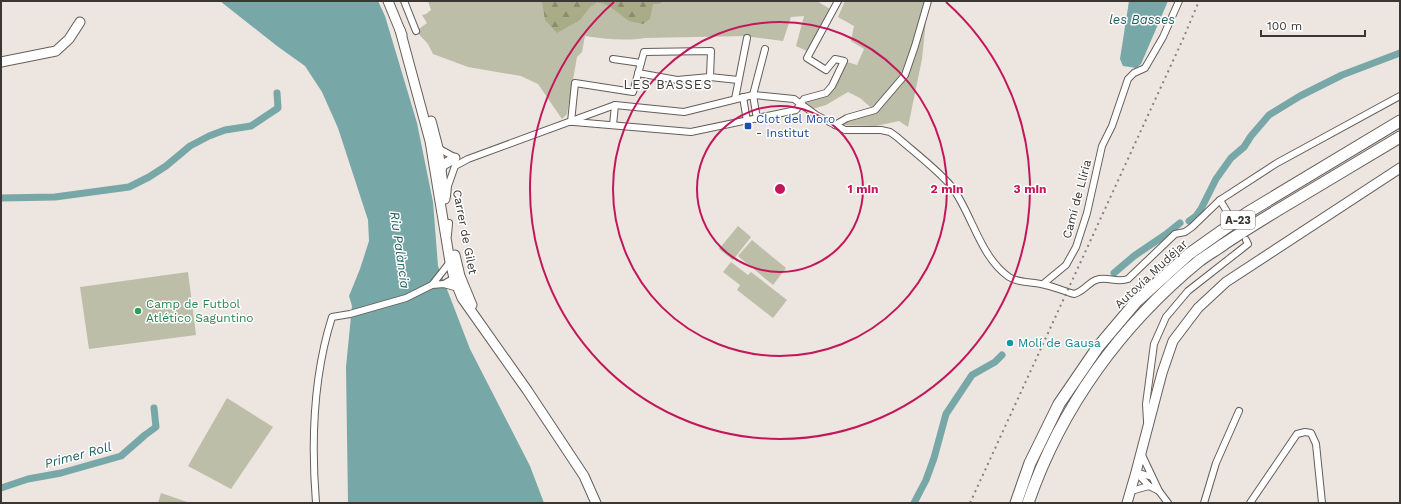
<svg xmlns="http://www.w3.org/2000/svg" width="1401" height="504" viewBox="0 0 1401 504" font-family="'Work Sans',sans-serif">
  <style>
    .green { fill: #bcbea8 }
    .forest { fill: url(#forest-firs) }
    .water { fill: #77a7a7 }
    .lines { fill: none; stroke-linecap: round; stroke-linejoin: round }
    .canal { stroke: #77a7a7; stroke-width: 7 }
    .street-casing { stroke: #655e5a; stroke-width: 8 }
    .secondary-casing { stroke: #655e5a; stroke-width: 11 }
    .highway-casing { stroke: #655e5a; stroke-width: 13 }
    .street { stroke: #fff; stroke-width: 6 }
    .secondary { stroke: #fff; stroke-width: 9 }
    .highway { stroke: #fff; stroke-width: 11 }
    .rail { stroke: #87817e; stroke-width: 2; stroke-dasharray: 2 4; stroke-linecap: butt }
    .ring { fill: none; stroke: #c2185b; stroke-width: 2 }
    .transit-dot { fill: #1a4fb4; stroke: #fff; stroke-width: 1.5 }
    .leisure-dot { fill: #2e9e5b; stroke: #fff; stroke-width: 1.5 }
    .culture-dot { fill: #0f9aa8; stroke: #fff; stroke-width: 1.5 }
    .labels { text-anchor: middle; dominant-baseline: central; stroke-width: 3; stroke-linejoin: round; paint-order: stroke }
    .shield { fill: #fff; stroke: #747271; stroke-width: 1 }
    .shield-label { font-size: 11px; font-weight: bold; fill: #393634 }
    .transit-label { font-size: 12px; fill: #164399; stroke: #fff; text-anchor: start }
    .street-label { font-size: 12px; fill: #393634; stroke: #fff }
    .leisure-label { font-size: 12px; fill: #27864d; stroke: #fff; text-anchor: start }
    .culture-label { font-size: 12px; fill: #0d838f; stroke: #fff; text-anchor: start }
    .water-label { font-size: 13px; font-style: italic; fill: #1f6161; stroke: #fff }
    .neighbourhood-label { font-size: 13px; letter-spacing: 1px; fill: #393634; stroke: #fff }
    .centre { fill: #c2185b; stroke: #fff; stroke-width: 2 }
    .ring-label { font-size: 12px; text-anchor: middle; font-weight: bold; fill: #c2185b; stroke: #fff; stroke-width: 3; stroke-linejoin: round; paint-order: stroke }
  </style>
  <defs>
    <pattern id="forest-firs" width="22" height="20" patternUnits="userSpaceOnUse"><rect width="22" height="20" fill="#a8ac87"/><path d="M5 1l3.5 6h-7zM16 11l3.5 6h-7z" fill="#8a8d6f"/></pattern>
  </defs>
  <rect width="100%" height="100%" fill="#ede5e0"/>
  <g class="green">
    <path d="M418,1H817L830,9L807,51L796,46L804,16L791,17L783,41L744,36L645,38C626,41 604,39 585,36L582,52L577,57L567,114L562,119L538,84L521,76L468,67L433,54L428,44L416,31L427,23L422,15L426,14L431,10L428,1L419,2Z"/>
    <polygon points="845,1 928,1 922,59 908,127 899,121 876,126 835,125 874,110 860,98 848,92 826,105 809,110 801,104 804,99 826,93 844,61 857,65 864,49 851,41 854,26 838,17"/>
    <polygon points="738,226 751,237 733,260 719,249"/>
    <polygon points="752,240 786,268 773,285 738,256"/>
    <polygon points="731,262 748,275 751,272 787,300 773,318 737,290 740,285 723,272"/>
    <polygon points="188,272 196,335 89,349 80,287"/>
    <polygon points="227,398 273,427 231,489 188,466"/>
    <polygon points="161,493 190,503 158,503"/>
  </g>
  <polygon class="forest" points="542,1 664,1 659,4 653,4 650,19 643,24 629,21 609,6 598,2 590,7 580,20 557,33 545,20"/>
  <g class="water">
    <polygon points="220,1 378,1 385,16 417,123 433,202 438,266 470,349 530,466 544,503 348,503 346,367 352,306 349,296 360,269 369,241 368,220 338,128 322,92 305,66 277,46"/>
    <polygon points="1129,1 1168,1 1141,64 1136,68 1123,66 1120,59"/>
  </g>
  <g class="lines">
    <g class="canal">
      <polyline points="1,198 55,197 129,187 149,177 166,166 190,146 209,136 225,130 251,126 278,108 277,93"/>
      <polyline points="1189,221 1196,216 1201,209 1216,179 1231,158 1244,147 1251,136 1269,115 1300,96 1342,75 1400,53"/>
      <polyline points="1114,273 1134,256 1165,235 1180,223"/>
      <polyline points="1,488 28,479 61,473 121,456 145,435 156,427 154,408"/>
      <polyline points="914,503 926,480 934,458 946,414 972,375 995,362 1002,355"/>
    </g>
    <defs>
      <g id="street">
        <polyline points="404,1 416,31"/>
        <polyline points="613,59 641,63"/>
        <polyline points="638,73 677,80 710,77 738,80"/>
        <polyline points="743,97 747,121"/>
        <polyline points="735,99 747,38"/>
        <polyline points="757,119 753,95 765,49"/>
        <polyline points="571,122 575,83 633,92 644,52 711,51 710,77"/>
        <polyline points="574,122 691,132 796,110 804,99 826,93 832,86 844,61 835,59 826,70 807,58 838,1"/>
        <polyline points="613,125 615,105"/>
        <polyline points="835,125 847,118 875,110 905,75 915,46 928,1"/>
        <polyline points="438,148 456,158"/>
        <path d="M447,196L448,186L455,166L468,159L615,105L684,112L753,95L794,99L816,115L845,130H881L890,132L897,137C914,152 938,170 952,187C972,214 980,257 1009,277C1020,284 1033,281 1045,285C1055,287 1064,291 1074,294C1083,292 1088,283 1096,280C1106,276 1117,283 1128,279L1175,234L1185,232L1192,227L1220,200L1277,163L1400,96"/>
        <polyline points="1220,200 1229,215"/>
        <polyline points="448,235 449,223"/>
        <polyline points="450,262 432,285 444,284 458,288"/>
        <polyline points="444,284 454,278 454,275"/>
        <polyline points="1043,284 1066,265 1076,247 1087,213 1102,146 1112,126 1128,79 1134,73 1145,68 1163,37 1179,1"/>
        <polyline points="1147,421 1146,404 1154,344 1166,317 1188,291 1248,244 1246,240"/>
        <polyline points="1149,486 1136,472 1152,477"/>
        <polyline points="1131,491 1149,486 1159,491 1141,453"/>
        <polyline points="1159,491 1168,503"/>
        <path d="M316,503C311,441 313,377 332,317L350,314L406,298L432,285"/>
        <polyline points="1204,503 1216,463 1239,411"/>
        <polyline points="1250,503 1297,434 1305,432 1311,433 1316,444 1322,503"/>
      </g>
      <g id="secondary">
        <polyline points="388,1 402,35"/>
        <polyline points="400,30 430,141 450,262 454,278 462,298 527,390 584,476 596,503"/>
        <polyline points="1,62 56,51 69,39 80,22"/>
        <polyline points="431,121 438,148 445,199"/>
        <polyline points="440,171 443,165 455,158"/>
        <polyline points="455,255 460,276 472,305"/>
        <polyline points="1127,503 1136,472 1162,373 1173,341 1198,308 1226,282 1400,168"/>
      </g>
      <g id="highway">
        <polyline points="1016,503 1030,463 1059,404 1098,347 1136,302 1189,254 1247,213 1400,121"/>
        <path d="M1028,503C1061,407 1121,325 1199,261C1207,255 1216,250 1224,244C1245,230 1266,217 1288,204C1325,182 1363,159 1400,137"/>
      </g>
    </defs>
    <use href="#street" class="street-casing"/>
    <use href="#secondary" class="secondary-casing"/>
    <use href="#highway" class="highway-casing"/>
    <use href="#street" class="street"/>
    <use href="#secondary" class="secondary"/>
    <use href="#highway" class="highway"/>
    <polyline class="rail" points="970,503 1183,39 1199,1"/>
  </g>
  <g class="ring">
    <circle cx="780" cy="189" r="83"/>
    <circle cx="780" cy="189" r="167"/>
    <path d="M946 2A250 250 0 1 1 614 2"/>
  </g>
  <rect class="transit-dot" x="744" y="122" width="8" height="8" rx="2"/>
  <circle class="leisure-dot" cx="138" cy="311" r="4"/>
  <circle class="culture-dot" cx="1010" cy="343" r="4"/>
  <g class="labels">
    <rect class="shield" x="1221" y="211" width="34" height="18" rx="3"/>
    <g class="shield-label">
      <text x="1238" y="220">A-23</text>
    </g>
    <g class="transit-label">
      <text x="756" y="119">Clot del Moro<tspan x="756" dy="14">- Institut</tspan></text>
    </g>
    <g class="street-label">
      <text transform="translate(1077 199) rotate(-75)">Camí de Llíria</text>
      <text transform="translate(465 232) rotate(79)">Carrer de Gilet</text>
      <text transform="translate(1151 274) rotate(-43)">Autovía Mudéjar</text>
    </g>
    <g class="leisure-label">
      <text x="146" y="304">Camp de Futbol<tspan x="146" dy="14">Atlético Saguntino</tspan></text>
    </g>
    <g class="culture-label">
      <text x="1018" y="343">Molí de Gausa</text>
    </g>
    <g class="water-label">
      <text x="1142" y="19">les Basses</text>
      <text transform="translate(400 250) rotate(82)">Riu Palància</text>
      <text transform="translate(78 455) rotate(-15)">Primer Roll</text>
    </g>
    <g class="neighbourhood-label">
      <text x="668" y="84">LES BASSES</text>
    </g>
  </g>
  <circle cx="780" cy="189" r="6" class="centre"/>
  <g class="ring-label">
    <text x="863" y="193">1 min</text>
    <text x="947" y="193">2 min</text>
    <text x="1030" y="193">3 min</text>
  </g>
  <rect width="1401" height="504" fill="none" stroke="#393634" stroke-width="4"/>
  <path d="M1261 30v6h104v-6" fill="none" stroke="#393634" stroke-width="2"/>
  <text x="1267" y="30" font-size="12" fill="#393634" stroke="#ffffff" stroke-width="3" paint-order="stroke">100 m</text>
</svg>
